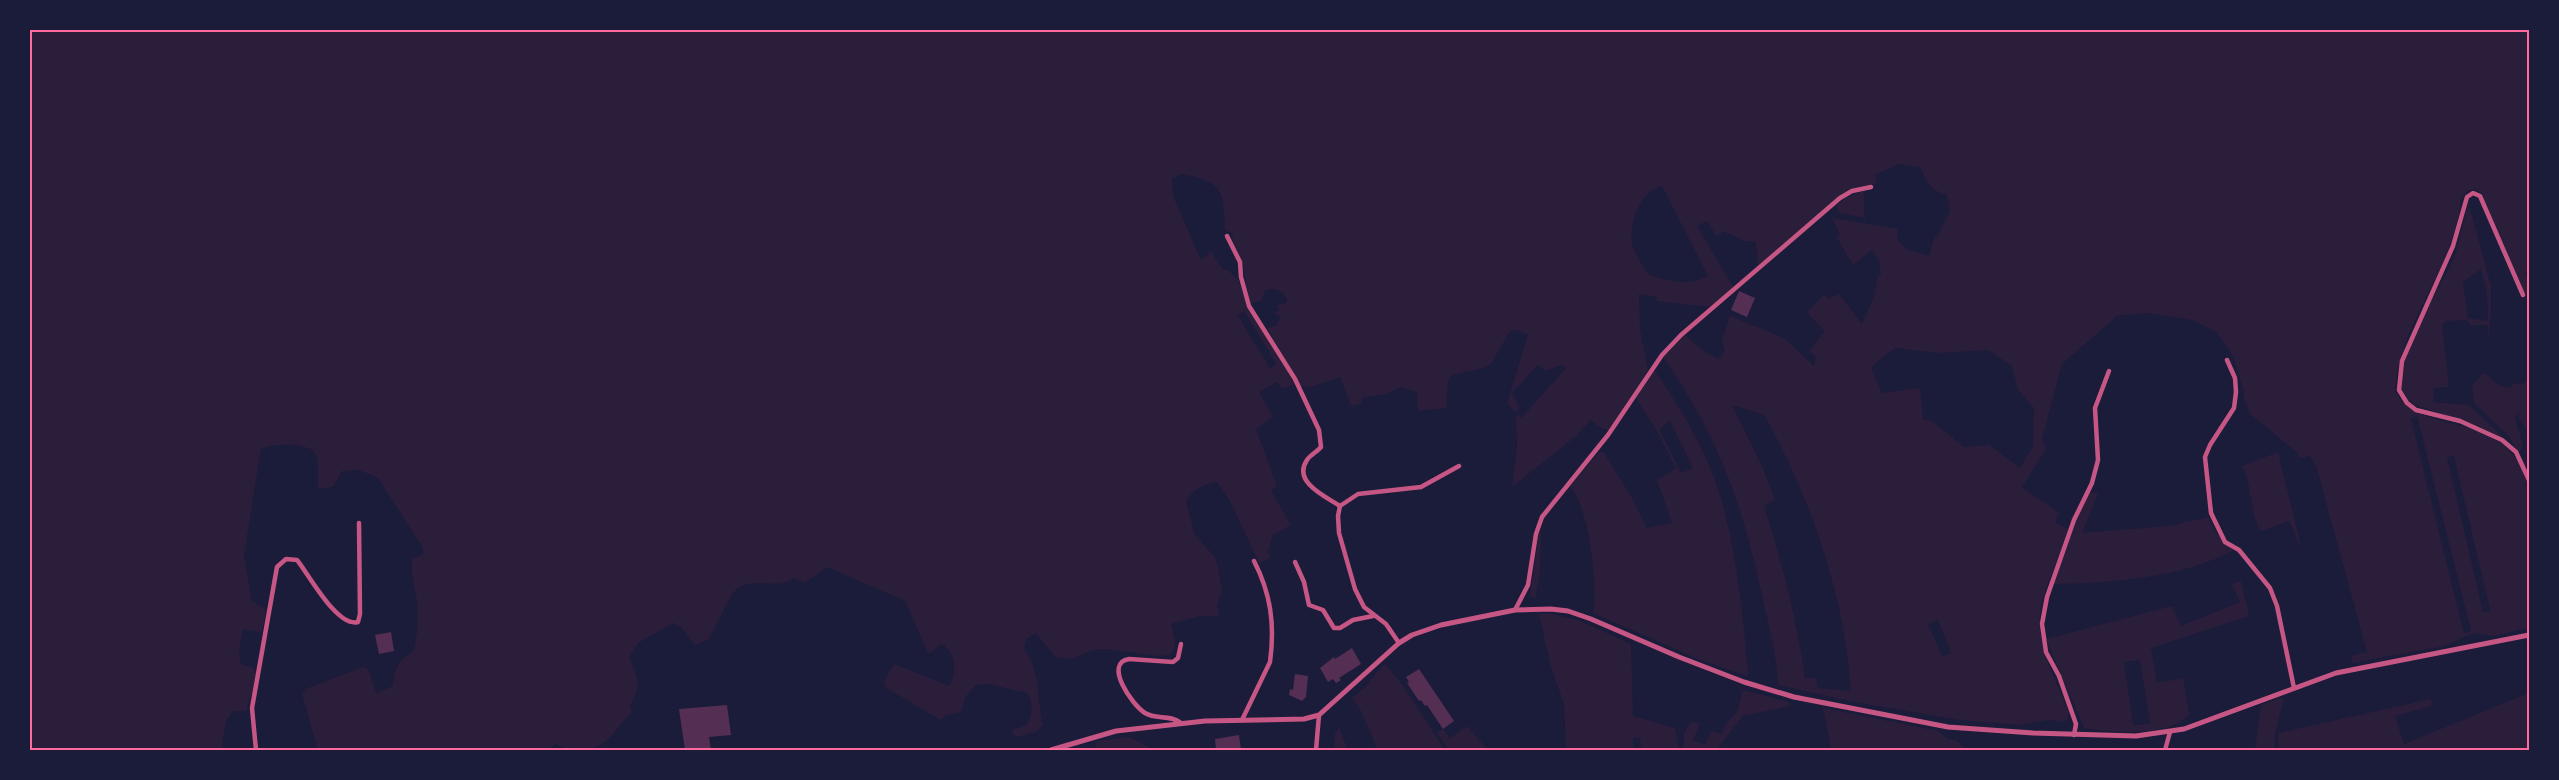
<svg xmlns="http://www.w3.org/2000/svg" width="2559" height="780" viewBox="0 0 2559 780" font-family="Figtree,sans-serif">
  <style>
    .green { fill: #2a1e3b; fill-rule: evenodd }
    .building { fill: #542f53 }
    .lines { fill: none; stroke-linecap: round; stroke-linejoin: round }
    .minor { stroke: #c65784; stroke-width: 4.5 }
    .tertiary { stroke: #c65784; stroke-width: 5 }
    .neatline { fill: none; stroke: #ff6b9d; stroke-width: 2 }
  </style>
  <rect width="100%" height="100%" fill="#1b1b3a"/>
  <g class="green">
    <path d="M30,30H2529V270L2525,272L2529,281V296L2525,294L2507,257L2482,193L2474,189L2467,191L2461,199C2455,258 2416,304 2400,360C2397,369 2396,380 2395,390C2419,441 2506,403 2529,487C2532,498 2529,513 2529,525C2529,559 2529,593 2529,628L2492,636L2477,633L2466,636L2445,646L2352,663L2351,656L2367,652L2316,466L2310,456L2299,458L2298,453L2251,415L2244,400V392L2233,356L2217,333L2193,320L2147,313L2117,316L2062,364L2042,439L2046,449L2022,487L2059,513L2055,522L2068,529C2062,553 2050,575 2043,598C2030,637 2056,678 2069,713L2067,720L2064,722L2048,720L2019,725L1959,720L1849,701L1778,685C1777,655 1768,624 1762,595C1741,500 1719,438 1663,357L1685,335L1699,348L1718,359L1725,351L1722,340L1730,316L1784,338L1814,366L1816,357L1809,351L1825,331L1809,315L1808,311L1824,295L1828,299L1839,294L1862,324L1874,297L1878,276L1881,274L1879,261L1872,250L1853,265L1837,238L1840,234L1832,218L1898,229L1897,239L1906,249L1929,256L1934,238L1938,235L1950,211L1947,195C1930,190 1927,183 1920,167L1899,164L1875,175L1877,183L1851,189L1761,264H1758L1756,242L1744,241L1723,231L1717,237L1707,221L1697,226L1734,288L1709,307L1656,301L1657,297L1639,294L1640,329L1648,370L1644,379L1609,430L1601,428L1591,420L1575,437L1512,487L1517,447L1516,414L1521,418L1566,368L1561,365L1546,371L1538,365L1512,393L1520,408L1515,412L1507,403L1528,335L1518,330L1510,331L1491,364L1484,368L1452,375L1448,381L1446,408L1418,411L1417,392L1401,387L1383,395L1364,397L1360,404L1351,406L1340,377L1308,388L1301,386L1267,328L1276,326L1281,316L1276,315L1275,312L1279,311L1277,306L1287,302V299C1282,291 1275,287 1265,290L1262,301L1251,303C1244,288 1247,271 1240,256C1237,248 1232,242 1232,233L1225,230C1224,191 1223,181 1181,174L1172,179L1173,196L1201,260L1211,251L1223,270H1228L1239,281L1247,307L1279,354L1294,384L1282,389L1277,382L1259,392L1273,417L1256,429L1277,486L1271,490L1291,525L1273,535L1268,552L1271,558L1259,563L1230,501L1217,482C1202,485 1195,488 1186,501L1195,535L1215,557L1219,571L1222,592L1217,605L1219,616H1200L1171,624C1174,636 1179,646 1170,655L1158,656L1105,649L1092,650L1072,659L1055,657L1036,633L1026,639L1024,648C1042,677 1036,694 1043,725L1036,732L1017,737L1012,734V730L1027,725C1031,713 1035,704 1027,693L988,684L976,685L966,696L961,712L946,715L941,720L886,688L884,681L894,664L949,686C957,672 956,656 944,645H939L932,652L928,653L905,601L827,567L805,583L793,578C777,591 753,576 737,589C729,596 715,629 708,640L695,645L681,627L673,623L638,643L629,658C639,678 641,687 630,706L632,712C622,721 615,734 605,742C592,752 569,752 556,744L546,750H318L302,694L308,688L363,667L369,670L376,693L393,686C395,667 398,661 414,650C418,631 419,614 416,595C414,583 410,571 412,559L423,554V548L378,478L359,470L342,471L333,487L318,489V459L313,450C295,443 280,443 261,449L244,555L252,601L266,610L262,632L243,629L239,651L241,664L254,668L257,677L246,711H233L226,721L221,750H30ZM1662,186L1708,276C1689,287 1667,281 1648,274C1643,265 1634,254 1632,243C1629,223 1640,191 1662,186ZM1244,311L1276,363L1274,366L1270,368L1238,316ZM1895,348L1940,353L1988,350L2012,366L2018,390L2034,408L2033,446L2020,468L1989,445L1964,447L1932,421L1923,419L1920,388L1882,393L1871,367ZM1732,405L1764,415C1810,496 1845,597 1851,691L1818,688L1816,678H1805C1797,619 1782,563 1764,506L1775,500L1762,466ZM2417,416L2471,631L2464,633L2411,419ZM2454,456L2490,610V611L2483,612L2447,457ZM1938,620L1951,653L1942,656L1928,624Z"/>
    <path d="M1864,191V212L1866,218L1839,213L1836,206C1845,198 1852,194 1864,191Z"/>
    <path d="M2469,204L2491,286V315L2488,339V325H2470L2467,320L2446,321L2442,324L2449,387L2434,388L2433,402L2469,405L2502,436L2501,437L2471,423L2415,405L2409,400L2401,388C2401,342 2434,300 2453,260C2461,242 2462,222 2469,204ZM2481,269L2487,293L2488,321L2468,318L2463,282Z"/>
    <path d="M1654,370C1680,406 1707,452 1720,495C1737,553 1743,613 1748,673L1746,676L1698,659L1593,613C1599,590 1588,503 1570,487L1600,451L1604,453L1631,496L1647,528L1672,523L1657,480L1676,468L1657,431L1636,398ZM1670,421L1693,468L1681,473L1659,429Z"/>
    <path d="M2483,373C2495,378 2496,389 2512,387L2513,383L2521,384L2529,381V433L2519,419V411L2515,419L2523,445L2519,453L2507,434L2474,403L2472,386Z"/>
    <path d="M2278,452L2302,551L2289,521L2261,531L2259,529C2250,508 2252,487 2242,466Z"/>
    <path d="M2088,492L2098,493L2082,533L2169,526L2208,517L2215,532L2233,551C2179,578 2113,583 2053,584Z"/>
    <polygon points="1539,533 1541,534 1540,570 1535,600 1530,596"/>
    <path d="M2241,581L2249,616L2151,648L2157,683L2183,678L2189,714C2172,738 2110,732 2084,728L2046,639L2172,606L2181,626L2240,602L2232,584ZM2140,660L2150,724L2133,725L2124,662Z"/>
    <polygon points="1546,613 1578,620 1631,644 1633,716 1675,728 1679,750 1641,750 1640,738 1633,738 1633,750 1566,750 1564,704 1551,667 1539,614"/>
    <polygon points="1386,665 1401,683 1445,750 1378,750 1360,709 1352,698 1367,685 1382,666"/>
    <polygon points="1743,690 1788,702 1790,706 1743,716 1716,750 1683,750 1684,733 1692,721 1700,724 1693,740 1705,745 1711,731 1722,734 1725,725 1737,711"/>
    <polygon points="2529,693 2529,750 2279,750 2278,733 2431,699 2432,706 2395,716 2404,744"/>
    <polygon points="2280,698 2283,698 2283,701 2275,734 2274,750 2255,750 2261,705"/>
    <polygon points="1823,708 1938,731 1949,740 1956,740 1967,750 1831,750"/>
    <polygon points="1467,726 1488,750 1449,750 1437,733 1443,729 1450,738"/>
    <polygon points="1339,727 1348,750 1334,750 1335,733"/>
    <polygon points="1130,737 1153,750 1095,750 1096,741"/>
  </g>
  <g class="building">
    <polygon points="1739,291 1755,298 1747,317 1731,310"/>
    <polygon points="391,632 394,651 379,654 375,635"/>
    <polygon points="1352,648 1361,664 1339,678 1341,680 1336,683 1333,679 1328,682 1320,668 1334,657 1335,659"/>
    <polygon points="1419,669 1454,721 1443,729 1427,705 1425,706 1421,700 1419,701 1407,683 1409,682 1406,677"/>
    <polygon points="1295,674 1308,676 1306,697 1302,701 1289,695 1290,689 1293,690"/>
    <polygon points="727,705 731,735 709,737 711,750 685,750 679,709"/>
    <polygon points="1239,735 1241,750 1216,750 1215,739"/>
  </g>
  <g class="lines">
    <g class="minor">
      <path d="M1227,236L1240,262L1241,277L1249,306L1295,379L1319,430L1321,447C1317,452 1310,455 1307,460C1292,482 1326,497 1340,506"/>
      <polyline points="2523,295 2480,196 2473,193 2467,197 2453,246 2402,361 2399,390 2407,403 2416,410 2460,421 2502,440 2516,452 2529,480"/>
      <polyline points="2227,360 2235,378 2236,392 2234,408 2210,445 2205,457 2211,513 2225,542 2239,550 2270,588 2277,606 2294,688"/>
      <polyline points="1295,562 1304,582 1309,605 1323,610 1334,628 1340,628 1353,620 1373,616"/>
      <polyline points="1515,610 1528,585 1536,534 1542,517 1608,435 1662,355 1681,335 1840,198 1852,191 1871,187"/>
      <polyline points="1399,643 1386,624 1364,607 1355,589 1339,533 1338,516 1340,506 1358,494 1421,487 1459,466"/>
      <path d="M1242,720L1270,662C1275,625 1271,594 1254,561"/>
      <path d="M1181,723C1170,714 1156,720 1145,713C1132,705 1103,663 1129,659L1173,662L1178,658L1181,644"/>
      <polyline points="2074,735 2076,724 2059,676 2046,652 2042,624 2047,597 2074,520 2092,483 2098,460 2095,408 2109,371"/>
      <path d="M256,750L252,708L277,567L286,559L297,560C308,573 337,628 358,622L360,614L359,523"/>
      <polyline points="1316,750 1319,715"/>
      <polyline points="2165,750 2170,732"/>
    </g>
    <polyline class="tertiary" points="1051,750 1116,731 1205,721 1304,719 1319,715 1399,643 1412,635 1441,625 1515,610 1551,609 1568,611 1591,619 1679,657 1744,682 1794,697 1948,727 2033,733 2136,736 2184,729 2336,673 2529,635"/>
  </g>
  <rect width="2559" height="780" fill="none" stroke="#1b1b3a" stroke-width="62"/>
  <rect x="31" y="31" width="2497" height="718" class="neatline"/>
</svg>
